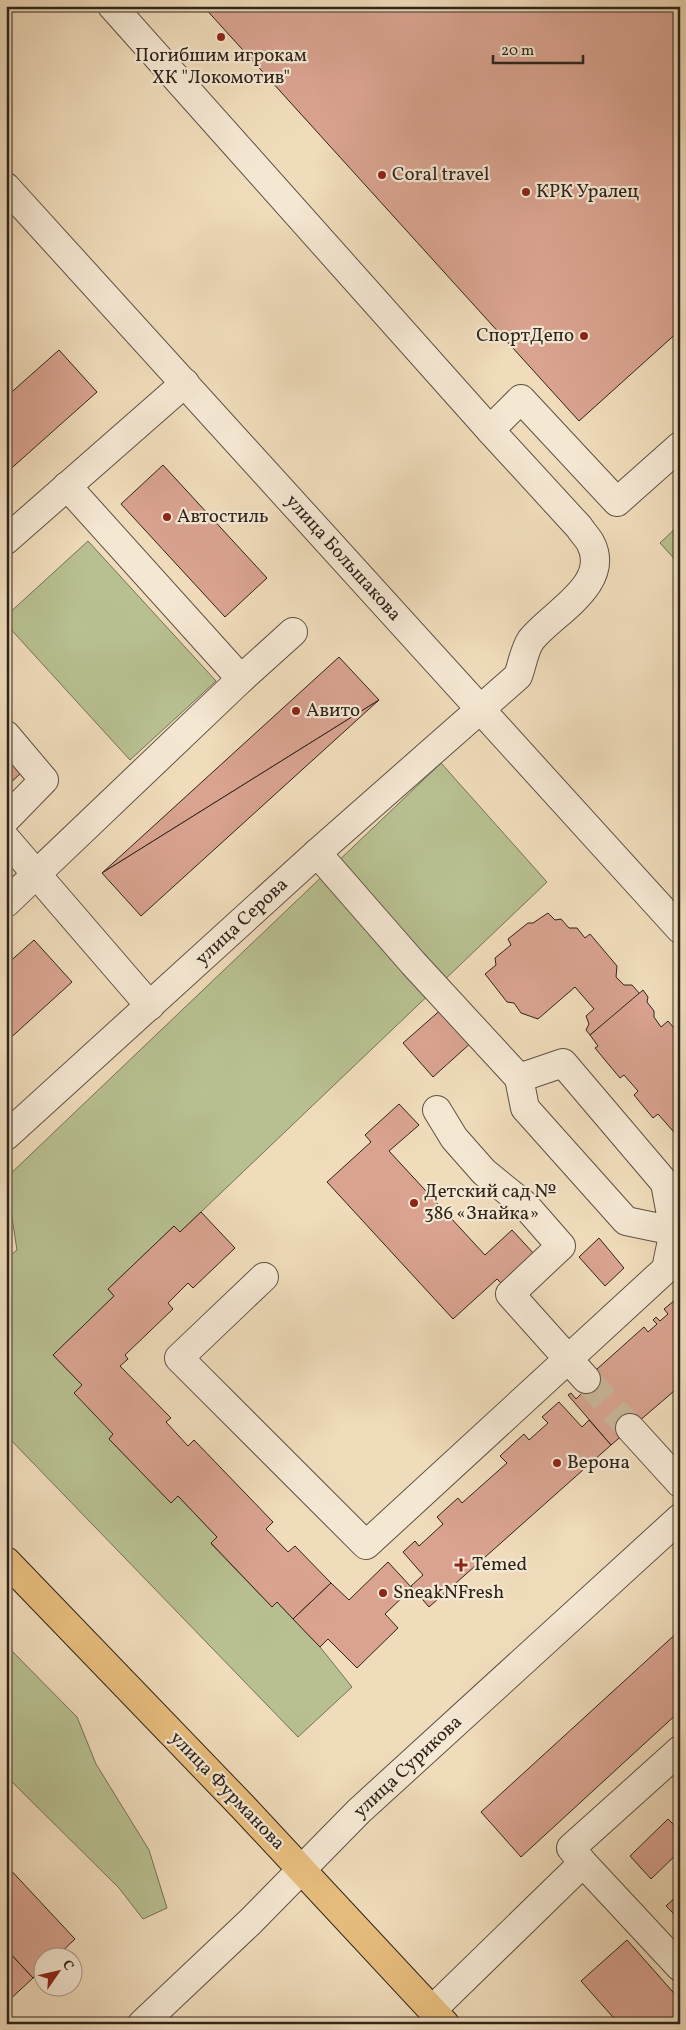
<svg xmlns="http://www.w3.org/2000/svg" width="686" height="2030" viewBox="0 0 686 2030" font-family="Vollkorn,serif">
  <style>
    .green { fill: #b8c091; stroke: #737256 }
    .building { fill: #d9a390; stroke: #2e241c }
    .lines { fill: none; stroke-linecap: round; stroke-linejoin: round }
    .minor-tunnel { stroke: #c9b79b; stroke-width: 28; stroke-dasharray: 28 14; stroke-linecap: butt }
    .minor-casing { stroke: #5e5244; stroke-width: 30 }
    .major-casing { stroke: #2e241c; stroke-width: 30 }
    .minor { stroke: #f5e8d3; stroke-width: 28 }
    .major { stroke: #e8be7e; stroke-width: 28 }
    .poi-dot { fill: #8f2418; stroke: #f5e8d3; stroke-width: 2 }
    .labels { text-anchor: middle; dominant-baseline: central; stroke-width: 4.5; stroke-linejoin: round; paint-order: stroke }
    .poi-label { font-size: 19px; fill: #2e241c; stroke: #f5e8d3; text-anchor: start }
    .street-label { font-size: 19px; fill: #2e241c; stroke: #f5e8d3 }
  </style>
  <rect width="100%" height="100%" fill="#f0dcbb"/>
  <filter id="stains"><feTurbulence type="fractalNoise" baseFrequency=".004" numOctaves="4"/><feColorMatrix values="0 0 0 0 .2 0 0 0 0 .09 0 0 0 0 .02 0 0 0 .5 -.17"/></filter>
  <radialGradient id="worn" r=".72"><stop offset=".6" stop-color="#630" stop-opacity="0"/><stop offset="1" stop-color="#630" stop-opacity=".3"/></radialGradient>
  <g class="green">
    <polygon points="680,524 680,565 660,543"/>
    <polygon points="88,541 216,681 130,760 6,624 6,616"/>
    <polygon points="441,763 547,882 180,1232 174,1226 108,1289 114,1296 53,1355 82,1385 113,1434 109,1439 171,1503 178,1496 217,1537 211,1544 272,1607 277,1602 320,1647 352,1687 298,1737 6,1435 6,1259 17,1250 6,1178"/>
    <polygon points="6,1645 77,1717 96,1764 149,1850 167,1908 143,1919 119,1888 6,1776"/>
  </g>
  <g class="building">
    <polygon points="203,6 680,6 680,330 579,421"/>
    <polygon points="59,350 97,392 6,473 6,397"/>
    <polygon points="163,465 267,578 225,617 121,504"/>
    <polygon points="339,657 379,700 102,873"/>
    <polygon points="379,700 141,916 102,873"/>
    <polygon points="6,754 22,772 6,787"/>
    <polygon points="548,913 555,920 561,919 569,928 577,928 585,938 590,934 617,966 616,977 624,985 632,985 640,994 590,1035 586,1030 589,1024 586,1016 594,1009 575,987 538,1019 521,1013 514,1003 507,1002 485,974 496,965 495,958 511,945 508,939 528,923 533,923"/>
    <polygon points="34,940 72,982 6,1042 6,965"/>
    <polygon points="643,990 648,997 647,1002 654,1011 654,1017 661,1027 668,1021 680,1035 680,1139 658,1114 653,1118 634,1095 638,1091 624,1075 620,1078 595,1048 598,1046 590,1035"/>
    <polygon points="444,1007 473,1041 433,1077 403,1043"/>
    <polygon points="399,1104 419,1125 389,1151 485,1255 512,1230 535,1255 503,1285 497,1279 453,1319 327,1182 371,1142 365,1135"/>
    <polygon points="201,1212 235,1248 193,1288 188,1283 168,1303 173,1309 125,1355 128,1359 120,1366 171,1418 166,1422 188,1446 194,1440 273,1522 266,1529 288,1552 295,1546 331,1583 293,1619 277,1602 272,1607 211,1543 217,1537 178,1496 171,1503 109,1439 113,1434 74,1393 82,1385 53,1355 114,1296 108,1289 174,1226 180,1232"/>
    <polygon points="599,1238 624,1268 605,1286 579,1257"/>
    <polygon points="680,1296 680,1386 611,1445 568,1395 571,1393 576,1399 583,1392 578,1386 644,1327 648,1332 657,1324 653,1320 656,1317 660,1321 668,1314 664,1309"/>
    <polygon points="559,1402 582,1427 589,1420 611,1445 429,1607 411,1586 423,1575 403,1552 415,1541 419,1546 443,1524 437,1517 458,1498 462,1503 507,1463 500,1456 524,1434 529,1440 548,1423 542,1417"/>
    <polygon points="388,1562 412,1588 385,1614 398,1628 357,1668 328,1639 320,1647 293,1619 331,1583 349,1600"/>
    <polygon points="680,1630 680,1711 521,1857 481,1812"/>
    <polygon points="668,1819 680,1831 680,1851 651,1879 630,1856"/>
    <polygon points="6,1865 75,1939 55,1958 42,1958 42,1969 33,1978 6,1949"/>
    <polygon points="680,1893 680,1920 666,1906"/>
    <polygon points="627,1940 680,2000 680,2024 619,2024 581,1981"/>
    <polygon points="6,1949 33,1978 6,2003"/>
  </g>
  <g class="lines">
    <polyline class="minor-tunnel" points="586,1379 630,1428"/>
    <defs>
      <g id="minor">
        <polyline points="112,6 490,430 521,399 617,502 680,446"/>
        <polyline points="6,187 680,929"/>
        <polyline points="6,540 185,383"/>
        <polyline points="241,679 293,632"/>
        <polyline points="6,735 44,780 6,819"/>
        <polyline points="6,839 150,1006"/>
        <polyline points="6,903 241,679 67,486"/>
        <polyline points="519,1078 525,1108 626,1221 674,1231"/>
        <polyline points="437,1110 454,1138 484,1172 526,1206 561,1246 510,1294 586,1379"/>
        <path d="M6,1136L317,853L518,676C522,666 524,650 531,640C552,613 613,584 590,542C587,537 582,532 579,527L490,430"/>
        <polyline points="264,1277 179,1358 366,1545 666,1269 674,1231 665,1183 563,1063 519,1078 413,963 317,853"/>
        <polyline points="630,1428 680,1483"/>
        <polyline points="583,1863 680,1967"/>
        <polyline points="432,2010 583,1863 571,1848 680,1750"/>
        <polyline points="142,2024 250,1922 359,1811 680,1518"/>
      </g>
      <polyline id="major" points="6,1561 243,1807 445,2024"/>
    </defs>
    <use href="#minor" class="minor-casing"/>
    <use href="#major" class="major-casing"/>
    <use href="#minor" class="minor"/>
    <use href="#major" class="major"/>
  </g>
  <g class="poi-dot">
    <circle cx="221" cy="37" r="5"/>
    <circle cx="382" cy="175" r="5"/>
    <circle cx="526" cy="192" r="5"/>
    <circle cx="584" cy="336" r="5"/>
    <circle cx="167" cy="517" r="5"/>
    <circle cx="296" cy="711" r="5"/>
    <circle cx="414" cy="1203" r="5"/>
    <circle cx="557" cy="1463" r="5"/>
    <path d="M458.5 1557.5h5v5h5v5h-5v5h-5v-5h-5v-5h5z"/>
    <circle cx="383" cy="1593" r="5"/>
  </g>
  <g class="labels">
    <g class="poi-label">
      <text x="221" y="56" text-anchor="middle">Погибшим игрокам<tspan x="221" dy="22">ХК "Локомотив"</tspan></text>
      <text x="392" y="175">Coral travel</text>
      <text x="536" y="192">КРК Уралец</text>
      <text x="574" y="336" text-anchor="end">СпортДепо</text>
      <text x="177" y="517">Автостиль</text>
      <text x="306" y="711">Авито</text>
      <text x="424" y="1192">Детский сад №<tspan x="424" dy="22">386 «Знайка»</tspan></text>
      <text x="567" y="1463">Верона</text>
      <text x="472" y="1565">Temed</text>
      <text x="393" y="1593">SneakNFresh</text>
    </g>
    <g class="street-label">
      <text transform="translate(343 558) rotate(48)">улица Большакова</text>
      <text transform="translate(242 922) rotate(-43)">улица Серова</text>
      <text transform="translate(408 1767) rotate(-43)">улица Сурикова</text>
      <text transform="translate(227 1791) rotate(46)">улица Фурманова</text>
    </g>
  </g>
  <rect width="686" height="2030" fill="none" stroke="#f0dcbb" stroke-width="25"/>
  <rect x="8" y="8" width="671" height="2015" fill="none" stroke="#2e241c" stroke-width="2.5"/>
  <rect x="12" y="12" width="661" height="2005" fill="none" stroke="#2e241c"/>
  <g transform="translate(58 1972) rotate(56)"><circle r="24" fill="#f5e8d3" stroke="#a59a8a"/>
  <path d="M0-4L9 19L0 12L-9 19Z" fill="#8f2418"/>
  <text y="-8" font-size="14" font-weight="bold" text-anchor="middle" fill="#2e241c">С</text>
  </g>
  <path d="M493 55v8h90v-8" fill="none" stroke="#2e241c" stroke-width="2.5"/>
  <text x="501" y="55" font-size="15" fill="#2e241c" stroke="#f5e8d3" stroke-width="4" paint-order="stroke">20 m</text>
  <rect width="100%" height="100%" filter="url(#stains)"/>
  <rect width="100%" height="100%" fill="url(#worn)"/>
</svg>
